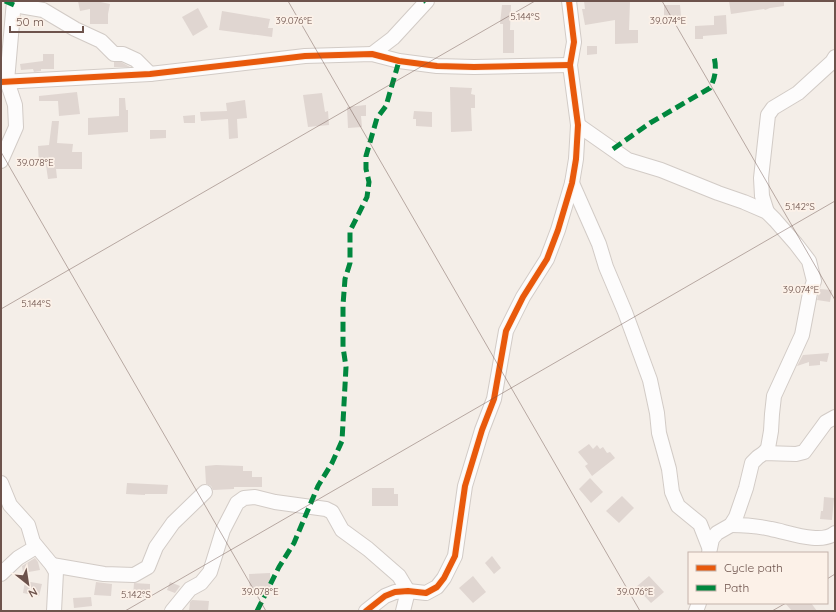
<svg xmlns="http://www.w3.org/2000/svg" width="836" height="612" viewBox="0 0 836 612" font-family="Quicksand,sans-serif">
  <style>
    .building { fill: #e0d6d1 }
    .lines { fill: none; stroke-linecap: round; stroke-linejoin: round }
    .minor-casing { stroke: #d2cbc6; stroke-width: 16 }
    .minor { stroke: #fdfcfc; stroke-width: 14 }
    .quiet { stroke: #00873e; stroke-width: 5; stroke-dasharray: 10 5; stroke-linecap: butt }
    .cycleway-casing { stroke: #fcf1e8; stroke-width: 8 }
    .cycleway { stroke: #e8590c; stroke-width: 6 }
    .ticks { fill: none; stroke: #6d534c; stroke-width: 1; stroke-opacity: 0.45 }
    .ticks-label { font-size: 10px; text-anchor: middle; fill: #6d534c; stroke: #fcf1e8; stroke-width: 3.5; stroke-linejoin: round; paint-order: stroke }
  </style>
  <rect width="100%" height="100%" fill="#f4eee8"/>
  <g class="building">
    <polygon points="78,1 96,1 110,4 108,14 108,24 90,24 90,9 80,11"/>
    <polygon points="584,1 630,1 629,30 638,30 638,43 615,44 615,20 585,25 582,9 585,9"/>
    <polygon points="729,1 784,1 784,6 770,8 765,10 764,9 731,14"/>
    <polygon points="502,5 511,5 510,30 514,30 514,53 503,53 503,24 500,24"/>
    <polygon points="664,5 680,5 681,16 664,16"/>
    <polygon points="198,8 208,27 193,36 182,17"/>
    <polygon points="222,11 270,19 268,28 273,28 272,37 219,30"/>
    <polygon points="726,15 727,34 703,36 703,39 695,39 695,26 714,25 714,16"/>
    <polygon points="587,46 597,46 597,54 587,55"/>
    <polygon points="43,54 54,54 54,69 41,69 41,71 34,72 33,69 21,70 20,64 43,61"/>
    <polygon points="114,62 121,62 130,67 114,67"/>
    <polygon points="450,87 472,88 471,94 475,95 475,108 471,108 472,131 451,132"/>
    <polygon points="77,92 80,114 59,116 58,101 39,101 39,96"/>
    <polygon points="322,93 325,112 328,111 329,125 308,127 303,95"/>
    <polygon points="119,98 125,98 126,110 128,110 128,132 88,135 88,118 119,116"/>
    <polygon points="245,100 247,118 237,119 238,138 229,139 228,119 201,121 200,112 227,111 226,103"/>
    <polygon points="366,105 366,116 361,116 362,127 348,128 347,107"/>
    <polygon points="414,111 432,112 432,127 416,126 416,119 413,119"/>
    <polygon points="195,115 195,123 184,123 183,116"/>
    <polygon points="52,121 59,121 57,143 73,144 72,152 82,152 82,169 56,169 57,178 48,179 46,165 39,165 38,146 49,145"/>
    <polygon points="150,130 166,130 166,138 150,139"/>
    <polygon points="820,289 832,290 830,302 817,300"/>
    <polygon points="829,353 827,362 820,361 820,365 809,366 809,362 797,366 803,355"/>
    <polygon points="589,444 593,449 597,445 600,449 603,447 607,453 610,452 615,458 592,476 585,466 588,464 578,452"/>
    <polygon points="216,465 243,466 243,471 252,471 252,477 262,477 262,487 234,487 234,489 213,490 211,486 206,484 205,466"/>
    <polygon points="590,478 603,492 591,503 579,489"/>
    <polygon points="127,483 168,485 167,494 145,494 145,495 126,494"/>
    <polygon points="372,488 394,488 394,494 398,494 398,506 372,506"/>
    <polygon points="622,496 634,508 619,523 606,511"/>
    <polygon points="824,497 834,498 832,520 820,519 821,511 823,511"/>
    <polygon points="492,556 501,568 494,574 485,563"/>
    <polygon points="35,558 38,562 40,570 23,573 22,566"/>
    <polygon points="270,573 271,594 250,595 249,574"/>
    <polygon points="473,576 486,592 473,603 459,588"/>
    <polygon points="649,576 664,592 651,603 636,587"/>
    <polygon points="25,581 42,584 39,596 23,593"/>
    <polygon points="96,582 112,584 111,596 94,595"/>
    <polygon points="170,582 180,586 175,593 167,590"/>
    <polygon points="134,583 150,584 150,598 133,596"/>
    <polygon points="91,597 92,606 74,608 73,598"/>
    <polygon points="192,600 209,601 208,611 189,611 190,602"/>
    <polygon points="785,603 811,603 817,611 792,611"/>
  </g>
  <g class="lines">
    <defs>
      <g id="minor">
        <polyline points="14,5 43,10 75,29 101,41 114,54 123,54 136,60 150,74"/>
        <polyline points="372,54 393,38 427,1"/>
        <polyline points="1,82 150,74 305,56 372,54 399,61 437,66 474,67 570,65"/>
        <polyline points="578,125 628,160 661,170 718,193 744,202 767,212 775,220 796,244 809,261 814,281 810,293 802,335 774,396 772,414 771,431 768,448 764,453"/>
        <polyline points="1,161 16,127 15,105 7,81 14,1"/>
        <polyline points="572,183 599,244 606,267 625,312 650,380 657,413 659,433 669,469 672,492 678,506 700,524 709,547"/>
        <polyline points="767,212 762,196 761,178 768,115 773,108 798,93 832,62 835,57"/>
        <polyline points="1,483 10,505 28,525 33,542 52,565 56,572 54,611"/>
        <path d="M731,525C745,525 758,526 771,529C788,532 821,545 835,533"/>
        <polyline points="709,553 712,539 717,533 731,525 736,517 746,488 752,463 758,457 764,453 796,454 804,452 826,422 835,417"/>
        <polyline points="52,565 104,574 134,575 148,567 156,547 173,523 205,492"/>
        <polyline points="1,574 18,558 36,547"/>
        <polyline points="172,611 190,589 201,583 210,572 223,530 237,503 244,498 255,497 275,502 326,509 332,512 342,530 368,549 399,576 408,591 403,611"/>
        <polyline points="366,611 385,596 395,592 408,591 426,593 437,587 444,578 455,556 465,486 482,430 494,399 506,331 523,297 547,259 558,230 572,183 576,159 578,125 570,65 574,42 569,1"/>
        <polyline points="696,611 699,603"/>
      </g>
    </defs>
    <use href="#minor" class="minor-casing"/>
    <use href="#minor" class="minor"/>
    <g class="quiet">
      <polyline points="5,1 14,5"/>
      <polyline points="425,1 426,2"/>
      <path d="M613,149L650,123L710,88C716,77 717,65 713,54"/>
      <polyline points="257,611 279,567 294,543 318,486 332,463 342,441 346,367 343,347 343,305 345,279 350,263 350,231 367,197 369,182 366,169 366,156 377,118 386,106 399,61"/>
    </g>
    <defs>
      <g id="cycleway">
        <polyline points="1,82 150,74 305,56 372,54 399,61 437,66 474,67 570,65"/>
        <polyline points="366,611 385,596 395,592 408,591 426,593 437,587 444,578 455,556 465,486 482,430 494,399 506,331 523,297 547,259 558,230 572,183 576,159 578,125 570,65 574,42 569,1"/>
      </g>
    </defs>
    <use href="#cycleway" class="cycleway-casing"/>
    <use href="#cycleway" class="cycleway"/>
  </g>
  <path class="ticks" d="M288,1L640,611M662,1L835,300M1,152L266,611M1,309L535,1M827,579L835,574M125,611L835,201M772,611L786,603"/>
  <g class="ticks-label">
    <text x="525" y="20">5.144°S</text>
    <text x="294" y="24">39.076°E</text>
    <text x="668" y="24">39.074°E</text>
    <text x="35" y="166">39.078°E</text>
    <text x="800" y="210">5.142°S</text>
    <text x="801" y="293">39.074°E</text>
    <text x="36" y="307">5.144°S</text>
    <text x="260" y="595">39.078°E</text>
    <text x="635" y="595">39.076°E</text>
    <text x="136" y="598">5.142°S</text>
  </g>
  <rect width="836" height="612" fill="none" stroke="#6d534c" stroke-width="4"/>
  <rect x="688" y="552" width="140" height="52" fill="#fcf1e8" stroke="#c3b2aa"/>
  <rect x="696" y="565" width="20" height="6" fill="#e8590c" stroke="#c3b2aa"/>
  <text x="724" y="572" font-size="12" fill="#6d534c">Cycle path</text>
  <rect x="696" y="585" width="20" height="6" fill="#00873e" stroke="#c3b2aa"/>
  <text x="724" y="592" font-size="12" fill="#6d534c">Path</text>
  <g transform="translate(28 584) rotate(150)" stroke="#fcf1e8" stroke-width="3" paint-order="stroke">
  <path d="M0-3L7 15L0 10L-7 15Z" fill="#6d534c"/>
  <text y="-6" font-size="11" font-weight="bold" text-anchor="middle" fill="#6d534c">N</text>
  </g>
  <path d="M10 26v6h73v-6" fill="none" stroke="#6d534c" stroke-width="2"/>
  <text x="16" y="26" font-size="12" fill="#6d534c" stroke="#fcf1e8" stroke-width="3" paint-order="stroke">50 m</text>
</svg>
